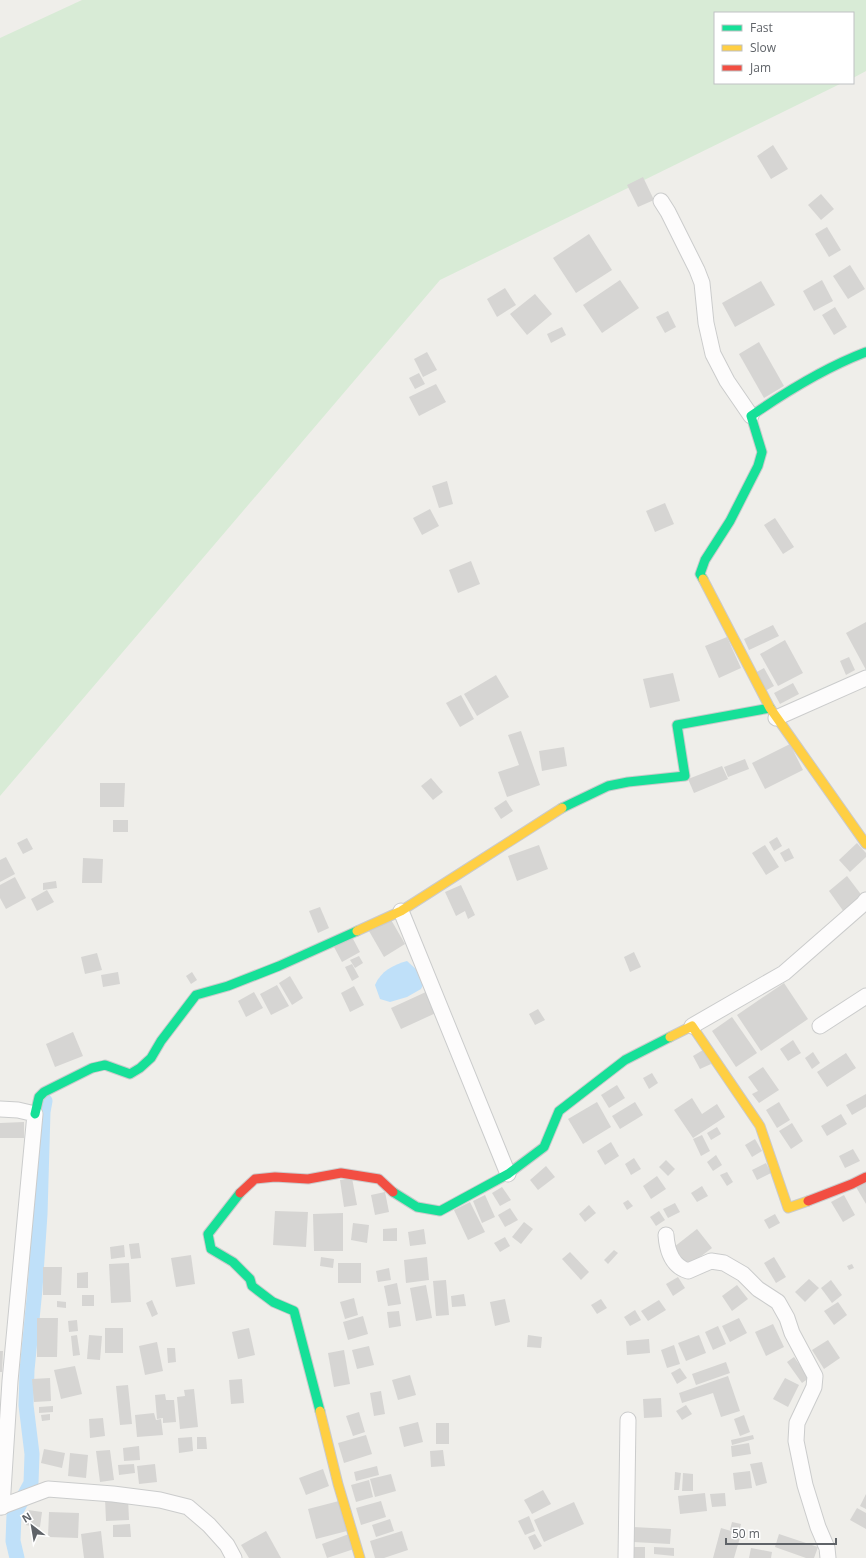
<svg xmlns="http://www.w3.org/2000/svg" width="866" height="1558" viewBox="0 0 866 1558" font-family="'Open Sans',sans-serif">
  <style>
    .green { fill: #d8ebd6 }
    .water { fill: #bfe0f9 }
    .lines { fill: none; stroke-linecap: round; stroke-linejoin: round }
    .canal { stroke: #bfe0f9; stroke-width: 15 }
    .building { fill: #d6d5d3 }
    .street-casing { stroke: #cbcccc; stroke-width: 17 }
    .fast-casing { stroke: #cacacb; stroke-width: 11 }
    .slow-casing { stroke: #cacacb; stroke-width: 11 }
    .jam-casing { stroke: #cacacb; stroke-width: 11 }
    .street { stroke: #fdfcfc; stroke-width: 15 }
    .fast { stroke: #16e098; stroke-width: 9 }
    .slow { stroke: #ffcf43; stroke-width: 9 }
    .jam { stroke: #f24e42; stroke-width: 9 }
  </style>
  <rect width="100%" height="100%" fill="#efeeea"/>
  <polygon class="green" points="82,0 866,0 866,71 853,78 853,13 715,13 715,83 842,83 440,280 0,796 0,38"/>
  <path class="water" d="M407,961L418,971L425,981L421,989L407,997L390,1002L380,999L375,985C381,971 393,965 407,961Z"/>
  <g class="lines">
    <polyline class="canal" points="17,1558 13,1541 14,1515 31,1483 32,1454 26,1405 27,1370 35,1289 40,1214 43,1112 45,1101"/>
  </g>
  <g class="building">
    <polygon points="773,145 788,169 771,179 757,156"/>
    <polygon points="643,177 654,200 638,207 627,185"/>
    <polygon points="821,194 834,209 821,220 808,205"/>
    <polygon points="827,227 841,250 829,257 815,234"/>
    <polygon points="589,234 612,270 576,293 553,258"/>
    <polygon points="850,265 865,289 848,299 833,276"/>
    <polygon points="620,280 639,308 602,333 583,305"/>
    <polygon points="822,280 833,301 814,311 803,291"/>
    <polygon points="761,281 775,305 735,327 722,303"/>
    <polygon points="505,288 516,305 497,317 487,299"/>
    <polygon points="535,294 552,314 527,335 510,314"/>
    <polygon points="835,307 847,327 834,335 822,315"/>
    <polygon points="668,311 676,327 665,333 656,317"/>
    <polygon points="562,327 566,335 551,343 547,334"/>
    <polygon points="759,342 784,386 764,398 739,354"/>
    <polygon points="427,352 437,370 423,377 414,359"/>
    <polygon points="419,373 425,384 415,389 409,378"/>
    <polygon points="436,384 446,402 419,416 409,397"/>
    <polygon points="447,481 453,504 439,508 432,486"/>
    <polygon points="665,503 674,524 655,532 646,511"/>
    <polygon points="430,509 439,526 422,535 413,518"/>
    <polygon points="775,518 794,547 783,554 764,525"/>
    <polygon points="471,561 480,584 458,593 449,570"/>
    <polygon points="866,622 866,670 846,633"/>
    <polygon points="773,625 779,636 749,650 744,639"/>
    <polygon points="727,637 741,668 719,678 705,646"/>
    <polygon points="785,640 803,673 778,686 760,654"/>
    <polygon points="849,657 855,670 846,675 840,661"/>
    <polygon points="764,668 774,686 765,691 755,673"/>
    <polygon points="673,673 680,701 650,708 643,679"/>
    <polygon points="496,675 509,697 477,716 464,694"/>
    <polygon points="793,683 799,694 780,704 774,693"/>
    <polygon points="461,695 474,719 460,727 446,703"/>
    <polygon points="521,731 540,785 507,797 498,772 519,765 508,735"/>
    <polygon points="790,744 803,770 765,789 752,763"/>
    <polygon points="564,747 567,766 542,771 539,751"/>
    <polygon points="745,759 749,769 728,777 724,767"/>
    <polygon points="722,766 728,779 694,793 688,779"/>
    <polygon points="431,778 443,792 433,800 421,786"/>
    <polygon points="100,783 125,783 124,807 100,807"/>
    <polygon points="506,800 513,811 501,819 494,808"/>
    <rect x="113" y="820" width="15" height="12"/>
    <polygon points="777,837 782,846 774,851 769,842"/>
    <polygon points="27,838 33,849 23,854 17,843"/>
    <polygon points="857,843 866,853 866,857 850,872 839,860"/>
    <polygon points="539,845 548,869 517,881 508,856"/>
    <polygon points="765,845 779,867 766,875 752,853"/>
    <polygon points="789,848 794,858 785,862 780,853"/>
    <polygon points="6,857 15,874 0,882 0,860"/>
    <polygon points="83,858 103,859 102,883 82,883"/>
    <polygon points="847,876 863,897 844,912 829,891"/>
    <polygon points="15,877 26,898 6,909 0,898 0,885"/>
    <polygon points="56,881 57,888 43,890 43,883"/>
    <polygon points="461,885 475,915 468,919 465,911 456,916 445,892"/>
    <polygon points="47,890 54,902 37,911 31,899"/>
    <polygon points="320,907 329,928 318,933 309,911"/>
    <polygon points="390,918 405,944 384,957 369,931"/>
    <polygon points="352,937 360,952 342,962 334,947"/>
    <polygon points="634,952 641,967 630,972 624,957"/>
    <polygon points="97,953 102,970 85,974 81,957"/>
    <polygon points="359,956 363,963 355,968 350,960"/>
    <polygon points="352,964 359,977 352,981 345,967"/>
    <polygon points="118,972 120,984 103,987 101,975"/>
    <polygon points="192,972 197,980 191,984 186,976"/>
    <polygon points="290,976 303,998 292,1005 279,983"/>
    <polygon points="784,983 808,1019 761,1051 737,1015"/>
    <polygon points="277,985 289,1006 271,1015 260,994"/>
    <polygon points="354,986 364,1005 350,1012 341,993"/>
    <polygon points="428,991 438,1012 401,1029 391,1008"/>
    <polygon points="254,992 263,1008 246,1017 238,1001"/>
    <polygon points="538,1009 545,1020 535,1025 529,1014"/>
    <polygon points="732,1017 757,1053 736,1067 712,1031"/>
    <polygon points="73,1032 83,1056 55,1067 46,1044"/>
    <polygon points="793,1040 801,1053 788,1061 780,1049"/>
    <polygon points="703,1050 711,1064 700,1069 693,1056"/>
    <polygon points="813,1052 820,1063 812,1069 805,1058"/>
    <polygon points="846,1053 856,1068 827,1087 817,1072"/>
    <polygon points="763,1067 779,1090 759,1103 752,1094 758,1091 748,1077"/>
    <polygon points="652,1073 658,1083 649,1089 643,1078"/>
    <polygon points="617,1085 625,1098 609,1108 601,1095"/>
    <polygon points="866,1094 866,1107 852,1115 846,1105"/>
    <polygon points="692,1098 702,1114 717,1104 725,1117 693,1138 674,1110"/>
    <polygon points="597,1102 611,1127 583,1144 568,1119"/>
    <polygon points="635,1102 643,1115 620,1129 612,1116"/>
    <polygon points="779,1102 790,1120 777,1128 766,1110"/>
    <polygon points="841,1114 847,1124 827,1136 821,1126"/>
    <polygon points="24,1122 24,1138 0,1138 0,1123"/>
    <polygon points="792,1123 803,1141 791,1149 779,1131"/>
    <polygon points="717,1127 721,1134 711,1140 707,1133"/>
    <polygon points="702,1135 710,1151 701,1156 693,1139"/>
    <polygon points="755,1139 762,1151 752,1157 745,1145"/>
    <polygon points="611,1142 619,1156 605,1165 597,1151"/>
    <polygon points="853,1149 860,1161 845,1168 839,1156"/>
    <polygon points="716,1155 722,1165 713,1171 707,1162"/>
    <polygon points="634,1158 641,1169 631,1175 625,1164"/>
    <polygon points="666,1160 675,1169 668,1176 659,1167"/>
    <polygon points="766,1163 771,1173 757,1180 752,1170"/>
    <polygon points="546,1166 555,1177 538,1190 530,1180"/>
    <polygon points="727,1172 733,1182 727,1186 720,1175"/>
    <polygon points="657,1176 666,1189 651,1199 643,1186"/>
    <polygon points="352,1178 357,1205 344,1207 340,1180"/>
    <polygon points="866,1182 866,1204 856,1187"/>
    <polygon points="702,1186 708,1196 697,1202 691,1193"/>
    <polygon points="502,1187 511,1200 500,1206 492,1193"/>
    <polygon points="385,1192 389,1212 375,1215 371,1195"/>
    <polygon points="485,1195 495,1217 482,1223 473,1201"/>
    <polygon points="844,1195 855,1215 843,1222 831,1202"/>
    <polygon points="628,1200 633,1206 627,1210 623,1203"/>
    <polygon points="470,1202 485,1232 468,1240 454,1210"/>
    <polygon points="675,1203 680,1212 668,1218 663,1209"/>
    <polygon points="589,1205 596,1213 585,1222 579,1214"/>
    <polygon points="510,1208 518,1220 505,1227 498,1215"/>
    <polygon points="275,1211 308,1212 306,1247 273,1245"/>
    <polygon points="659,1211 665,1220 656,1226 650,1217"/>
    <polygon points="343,1213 343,1251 314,1251 313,1214"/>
    <polygon points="775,1214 780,1223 769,1229 764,1220"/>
    <polygon points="524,1222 533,1229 521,1244 512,1237"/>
    <polygon points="353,1223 369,1225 367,1243 351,1240"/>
    <polygon points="397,1228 397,1241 383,1241 383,1229"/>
    <polygon points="424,1229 426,1244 410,1246 408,1232"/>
    <polygon points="697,1229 712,1248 688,1266 674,1247"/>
    <polygon points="505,1237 510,1246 500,1252 494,1243"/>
    <polygon points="139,1243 141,1258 131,1259 129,1244"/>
    <polygon points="124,1245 125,1257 111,1259 110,1247"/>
    <polygon points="614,1250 618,1253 608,1264 604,1260"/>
    <polygon points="570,1252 589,1272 581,1280 562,1259"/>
    <polygon points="191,1255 195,1284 176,1287 171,1258"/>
    <polygon points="321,1257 334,1259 333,1268 320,1266"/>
    <polygon points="427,1257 429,1280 406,1283 404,1260"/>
    <polygon points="774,1257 786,1277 776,1283 764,1263"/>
    <polygon points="129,1263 131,1302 111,1303 109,1264"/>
    <rect x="338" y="1263" width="23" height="20"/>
    <polygon points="852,1264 854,1268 849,1270 847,1266"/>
    <polygon points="43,1267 62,1267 61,1295 43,1295"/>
    <polygon points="389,1268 391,1280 378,1282 376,1271"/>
    <polygon points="88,1272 88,1288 77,1288 77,1273"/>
    <polygon points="678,1277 685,1288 673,1296 666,1284"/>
    <polygon points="809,1279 819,1288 805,1302 795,1292"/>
    <polygon points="446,1280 449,1315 436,1316 433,1281"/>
    <polygon points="831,1280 842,1295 832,1303 821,1288"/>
    <polygon points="397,1283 401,1304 388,1306 384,1286"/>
    <polygon points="426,1285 432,1318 416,1321 410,1288"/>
    <polygon points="737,1285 748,1299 732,1311 722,1296"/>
    <polygon points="464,1294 466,1306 452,1307 451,1296"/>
    <rect x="82" y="1295" width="12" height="11"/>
    <polygon points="354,1298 358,1315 345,1319 340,1302"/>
    <polygon points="505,1299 510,1322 495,1326 490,1302"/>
    <polygon points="601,1299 607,1308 597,1314 591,1305"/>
    <polygon points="152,1300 158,1314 152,1317 146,1303"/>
    <polygon points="659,1300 666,1310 648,1321 641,1311"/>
    <polygon points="57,1301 66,1302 66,1308 57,1307"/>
    <polygon points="838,1302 847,1315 834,1325 824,1311"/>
    <polygon points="635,1310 641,1320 630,1326 624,1317"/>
    <polygon points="399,1311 401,1326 389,1328 387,1312"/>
    <polygon points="363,1316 368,1334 348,1340 343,1322"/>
    <polygon points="37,1318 58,1318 57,1357 37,1357"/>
    <polygon points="739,1318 747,1333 730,1342 722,1326"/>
    <polygon points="77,1320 78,1331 69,1332 68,1321"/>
    <polygon points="773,1324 784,1347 766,1356 755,1332"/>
    <polygon points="718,1326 726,1344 713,1350 705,1332"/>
    <rect x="105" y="1328" width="18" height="25"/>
    <polygon points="249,1328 255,1355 238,1359 232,1332"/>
    <polygon points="77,1335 80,1355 73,1356 71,1336"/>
    <polygon points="89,1335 102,1336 100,1360 87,1359"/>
    <polygon points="528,1335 542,1337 541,1348 527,1347"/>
    <polygon points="699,1335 706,1353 686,1361 678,1343"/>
    <polygon points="649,1339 650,1353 627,1355 626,1341"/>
    <polygon points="828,1340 840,1358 824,1369 812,1350"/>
    <polygon points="157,1342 163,1371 145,1375 139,1346"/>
    <polygon points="674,1345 680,1364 667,1368 661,1350"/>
    <polygon points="369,1346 374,1365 357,1369 352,1350"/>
    <polygon points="167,1348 175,1348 176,1362 168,1363"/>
    <polygon points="344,1350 350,1384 334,1387 328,1353"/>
    <polygon points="0,1351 3,1351 2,1372 0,1372"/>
    <polygon points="794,1357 809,1378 802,1383 787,1362"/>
    <polygon points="726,1362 730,1373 696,1385 692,1374"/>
    <polygon points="75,1366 82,1394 61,1399 54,1370"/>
    <polygon points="680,1368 687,1378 677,1384 671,1373"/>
    <polygon points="410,1375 416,1395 398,1400 392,1380"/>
    <polygon points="728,1376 740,1411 721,1417 713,1393 682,1403 679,1393"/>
    <polygon points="50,1378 51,1401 34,1402 32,1379"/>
    <polygon points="785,1378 799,1385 788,1407 773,1399"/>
    <polygon points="242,1379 244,1403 231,1404 229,1380"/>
    <polygon points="128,1385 132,1424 120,1425 116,1386"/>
    <polygon points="194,1389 198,1427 180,1429 177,1397 185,1396 184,1390"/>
    <polygon points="381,1391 385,1414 374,1416 370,1393"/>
    <polygon points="165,1394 166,1400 174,1400 176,1422 163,1423 163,1418 157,1419 155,1395"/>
    <polygon points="661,1398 662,1417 644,1418 643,1399"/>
    <polygon points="686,1405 692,1414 682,1420 676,1411"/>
    <polygon points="53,1406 53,1412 39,1413 39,1407"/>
    <polygon points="359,1412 365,1432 353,1436 346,1416"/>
    <polygon points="154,1413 156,1420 161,1419 163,1435 137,1437 135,1415"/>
    <polygon points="50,1414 50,1420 42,1421 41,1415"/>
    <polygon points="744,1415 750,1432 740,1436 734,1419"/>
    <polygon points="103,1418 105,1436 90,1438 89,1419"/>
    <polygon points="418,1422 423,1442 404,1447 399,1427"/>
    <rect x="436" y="1423" width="13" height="21"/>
    <polygon points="366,1435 372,1454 344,1463 338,1443"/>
    <polygon points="753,1435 754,1439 732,1445 731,1440"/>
    <polygon points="192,1437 193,1451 179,1453 178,1438"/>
    <polygon points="197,1437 206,1437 207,1449 197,1449"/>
    <polygon points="749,1443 751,1454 732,1457 731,1446"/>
    <polygon points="139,1446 140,1460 124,1461 123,1448"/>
    <polygon points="44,1449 65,1453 62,1468 41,1463"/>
    <polygon points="110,1450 114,1480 100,1482 96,1451"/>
    <polygon points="443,1450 445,1466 431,1467 430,1451"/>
    <polygon points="70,1453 88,1455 86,1478 68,1476"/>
    <polygon points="762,1462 767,1483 756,1486 750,1464"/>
    <polygon points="134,1464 135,1473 119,1475 118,1465"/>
    <polygon points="155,1464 157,1482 139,1484 137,1466"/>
    <polygon points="377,1466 379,1475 356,1481 354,1472"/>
    <polygon points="323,1469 329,1486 306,1495 299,1478"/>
    <polygon points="750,1471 752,1488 735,1490 733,1473"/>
    <polygon points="675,1472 681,1473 679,1490 674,1490"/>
    <polygon points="683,1473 693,1474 693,1491 682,1491"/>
    <polygon points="391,1474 396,1491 375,1497 370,1479"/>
    <polygon points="369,1480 373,1497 356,1502 351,1485"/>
    <polygon points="543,1490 551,1504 532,1514 524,1500"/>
    <polygon points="705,1493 707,1511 680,1514 678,1496"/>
    <polygon points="725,1493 726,1506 712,1507 710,1494"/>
    <polygon points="866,1494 866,1509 860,1506"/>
    <polygon points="105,1498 128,1498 129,1520 106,1521"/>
    <polygon points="339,1501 347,1531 316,1539 308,1509"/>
    <polygon points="381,1501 386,1517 361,1525 356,1508"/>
    <polygon points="574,1502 584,1524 544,1542 534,1520"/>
    <polygon points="857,1508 866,1513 866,1529 850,1520"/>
    <polygon points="28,1510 42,1512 40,1527 25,1525"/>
    <polygon points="49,1512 79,1513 78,1538 48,1537"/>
    <polygon points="529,1516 535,1531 525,1535 518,1521"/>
    <polygon points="390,1519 394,1531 376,1537 372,1525"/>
    <polygon points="732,1522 741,1524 739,1532 730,1530"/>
    <polygon points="130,1524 131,1537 113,1537 113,1525"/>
    <polygon points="633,1527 671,1529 670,1544 633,1542"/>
    <polygon points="721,1528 741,1534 734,1558 713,1558"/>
    <polygon points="101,1531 104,1558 84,1558 81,1534"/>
    <polygon points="266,1531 281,1558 249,1558 241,1545"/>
    <polygon points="402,1531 408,1550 384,1558 375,1558 370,1541"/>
    <polygon points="349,1534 354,1549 327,1558 322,1544"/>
    <polygon points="535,1534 542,1546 534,1550 528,1537"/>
    <polygon points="779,1534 818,1547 814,1558 806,1558 775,1547"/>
    <rect x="633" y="1547" width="12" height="11"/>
    <polygon points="654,1547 674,1548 674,1556 654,1554"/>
    <polygon points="751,1548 772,1552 771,1558 749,1558"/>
  </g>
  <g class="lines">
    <defs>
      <g id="street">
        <polyline points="661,201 668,212 697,270 702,283 706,323 713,354 727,381 751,416"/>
        <polyline points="776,718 866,678"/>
        <polyline points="401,911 508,1174"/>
        <polyline points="692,1026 784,973 863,904 866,900"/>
        <polyline points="820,1026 866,996"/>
        <polyline points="0,1109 18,1110 35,1114 10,1381 2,1507"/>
        <path d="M666,1235C667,1250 672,1266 688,1271L711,1261L724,1263L743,1274L758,1289L778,1302L787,1318L792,1333L815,1376L814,1387L797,1423L796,1441L805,1485L818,1527L827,1548L828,1558"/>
        <polyline points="0,1507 48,1489 113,1494 160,1500 188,1507 209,1525 227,1545 234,1558"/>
        <polyline points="626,1558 628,1420"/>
      </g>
      <g id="fast">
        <path d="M703,579L700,574L705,560L730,521L758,466L762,452L751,416C787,391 824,368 866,352"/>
        <polyline points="562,808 608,786 628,782 685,776 677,725 770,708"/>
        <polyline points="35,1114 39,1097 44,1092 92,1068 105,1065 130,1074 140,1068 151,1058 161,1041 196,995 228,986 279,966 357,931"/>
        <polyline points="393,1192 417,1207 440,1211 508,1174 544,1147 559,1111 625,1060 670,1037"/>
        <polyline points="240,1193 208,1234 211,1249 233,1262 250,1279 252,1286 273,1302 294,1311 320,1411"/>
      </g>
      <g id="slow">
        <polyline points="703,579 770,708 866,844"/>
        <polyline points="357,931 401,911 562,808"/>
        <polyline points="670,1037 692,1026 760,1126 788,1208 808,1201"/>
        <polyline points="320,1411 338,1484 360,1558"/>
      </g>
      <g id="jam">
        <polyline points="240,1193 255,1179 275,1177 308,1179 341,1173 379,1179 393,1192"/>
        <polyline points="808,1201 852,1184 866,1177"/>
      </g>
    </defs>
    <use href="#street" class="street-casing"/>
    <use href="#fast" class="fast-casing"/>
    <use href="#slow" class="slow-casing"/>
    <use href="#jam" class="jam-casing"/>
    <use href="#street" class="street"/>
    <use href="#fast" class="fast"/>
    <use href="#slow" class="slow"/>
    <use href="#jam" class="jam"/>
  </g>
  <rect x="714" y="12" width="140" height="72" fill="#ffffff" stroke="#bfc1c3"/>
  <rect x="722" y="25" width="20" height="6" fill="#16e098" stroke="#bfc1c3"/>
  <text x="750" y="32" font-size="12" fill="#5f6368">Fast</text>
  <rect x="722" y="45" width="20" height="6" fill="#ffcf43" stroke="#bfc1c3"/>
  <text x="750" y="52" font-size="12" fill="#5f6368">Slow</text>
  <rect x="722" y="65" width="20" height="6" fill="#f24e42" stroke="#bfc1c3"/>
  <text x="750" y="72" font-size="12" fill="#5f6368">Jam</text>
  <g transform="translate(32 1526) rotate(329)" stroke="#ffffff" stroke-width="3" paint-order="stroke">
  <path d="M0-3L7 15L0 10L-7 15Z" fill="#5f6368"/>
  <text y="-6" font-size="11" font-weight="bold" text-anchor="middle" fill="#5f6368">N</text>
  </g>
  <path d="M726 1538v6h110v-6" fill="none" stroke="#5f6368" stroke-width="2"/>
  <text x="732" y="1538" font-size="12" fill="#5f6368" stroke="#ffffff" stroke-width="3" paint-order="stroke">50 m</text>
</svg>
